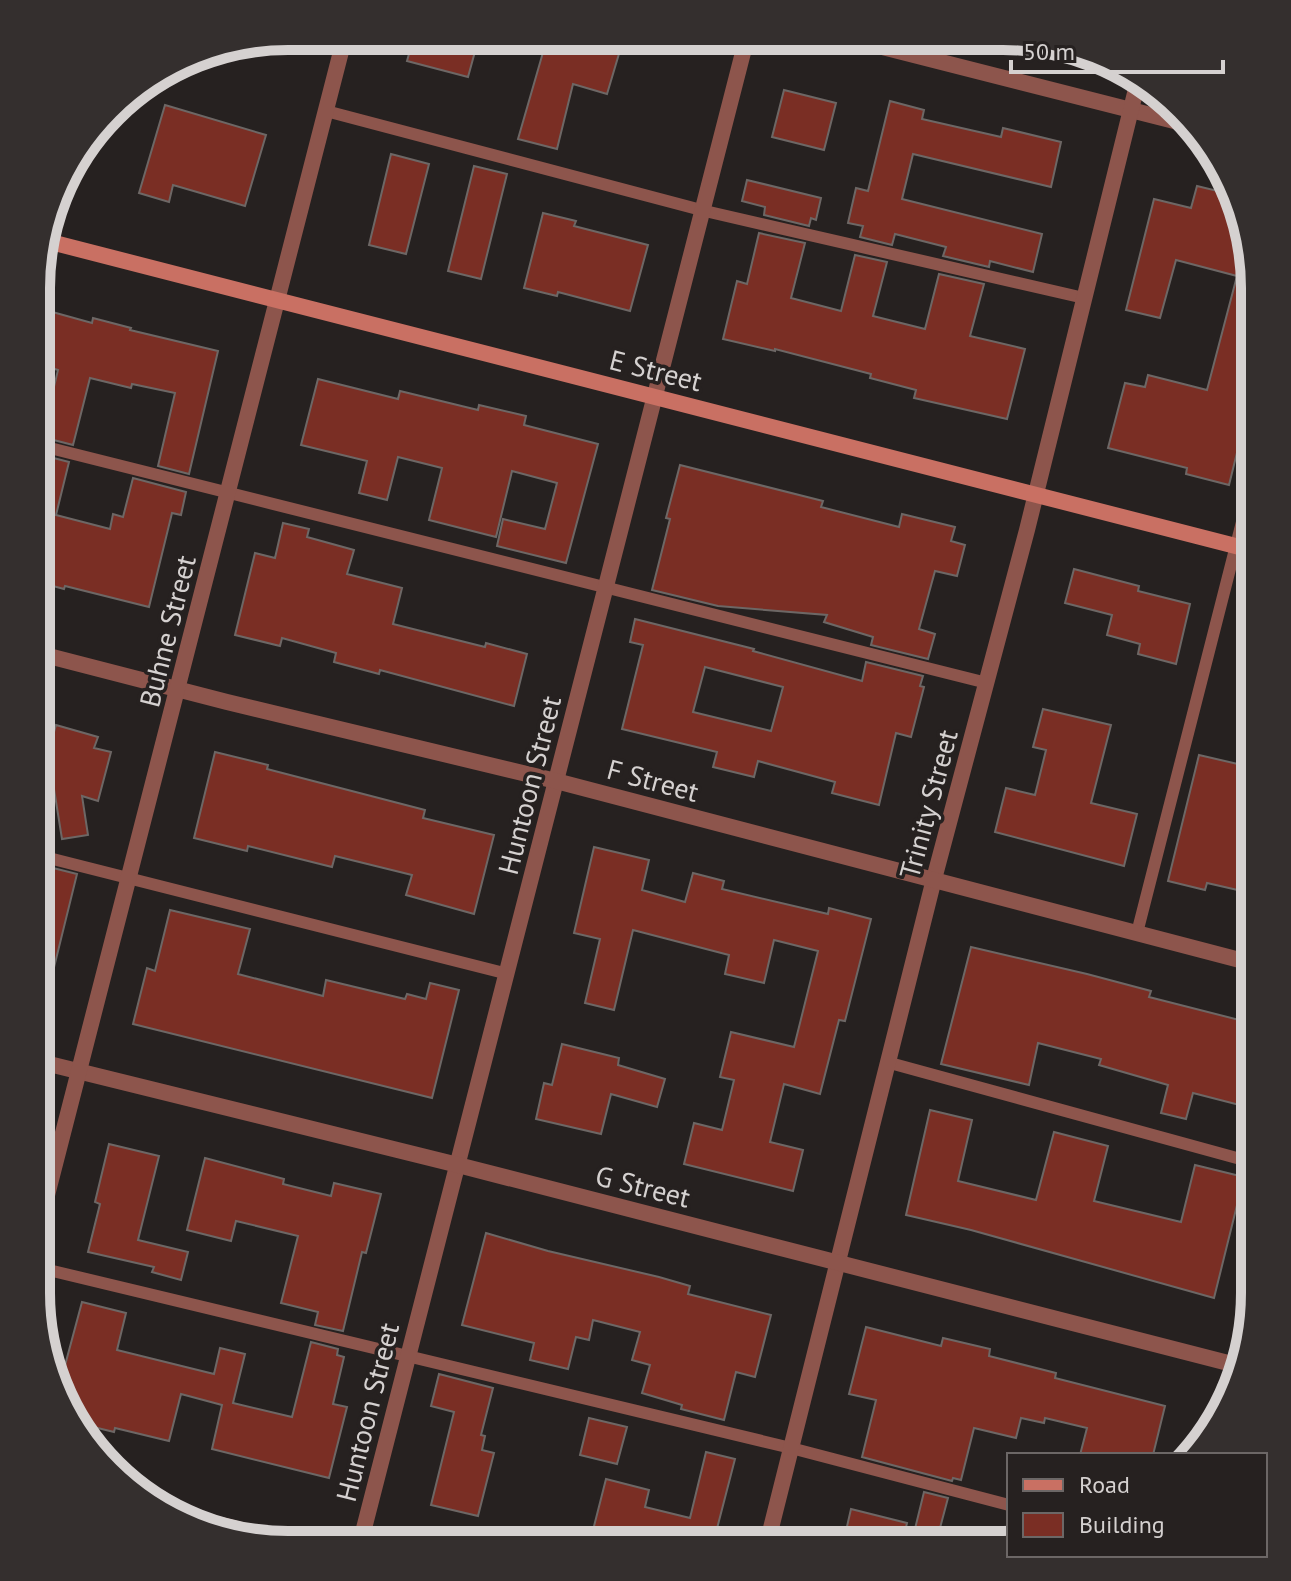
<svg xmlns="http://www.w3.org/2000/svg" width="1291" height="1581" viewBox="0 0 1291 1581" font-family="'PT Sans',sans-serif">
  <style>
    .building { fill: #7a2e24; stroke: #6d6765; stroke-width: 2; fill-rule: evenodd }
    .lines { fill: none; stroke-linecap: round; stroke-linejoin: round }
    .service { stroke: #8d554c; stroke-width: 12 }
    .minor { stroke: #8d554c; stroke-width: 16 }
    .tertiary { stroke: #8d554c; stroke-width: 16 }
    .secondary { stroke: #c97063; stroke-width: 16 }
    .labels { text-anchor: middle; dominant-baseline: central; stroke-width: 7; stroke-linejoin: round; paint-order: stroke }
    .street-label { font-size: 28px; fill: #d5d1d0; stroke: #262120 }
    .rim { fill: none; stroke: #d5d1d0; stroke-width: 10 }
  </style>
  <rect width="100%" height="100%" fill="#262120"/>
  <g class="building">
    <polygon points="414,36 479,37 468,77 407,61"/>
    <polygon points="575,37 624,37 607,94 573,84 557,149 518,139 546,42 571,50"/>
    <polygon points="784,90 836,103 824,150 772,137"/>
    <polygon points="890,101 924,110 922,119 1001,137 1003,128 1061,142 1051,187 913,154 902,199 1042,234 1033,272 990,261 989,267 943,256 946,247 895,234 892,245 860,237 863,226 848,223 856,188 868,191"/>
    <polygon points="165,105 266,135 245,206 173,185 169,202 139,193"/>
    <polygon points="391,154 429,164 406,254 369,245"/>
    <polygon points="474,166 507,174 481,279 448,271"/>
    <polygon points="747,180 821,198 816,220 811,218 809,226 764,215 765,207 742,201"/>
    <polygon points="1197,186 1230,194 1255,288 1255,380 1229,485 1186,474 1187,468 1108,448 1125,383 1145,387 1148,375 1207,390 1237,276 1176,260 1160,318 1126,310 1154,199 1191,208"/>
    <polygon points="543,213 576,221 574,226 648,245 630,311 558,292 557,296 524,288"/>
    <polygon points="759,233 805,243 791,298 841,311 855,255 887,262 873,316 925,329 939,274 984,284 970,336 1025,349 1007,419 914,398 916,390 870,378 871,374 775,349 775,351 723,339 737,281 747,284"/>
    <polygon points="38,308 92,323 93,318 131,328 130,330 218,351 189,474 158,466 175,393 132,384 131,388 90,378 73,445 42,437 58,370 38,364"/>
    <polygon points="318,379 398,399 400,391 478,410 479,405 526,416 524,425 598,444 566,563 497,546 503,519 545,529 557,483 512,471 496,537 429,520 442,468 398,457 387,500 359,493 367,461 301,445"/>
    <polygon points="38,454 69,462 56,515 110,529 113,514 123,517 133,478 186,492 181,515 172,513 149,607 65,586 64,589 38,582"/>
    <polygon points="680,465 823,501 821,507 899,527 902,514 955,527 951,541 965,545 957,576 935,571 919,629 935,634 928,659 871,645 873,637 824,622 827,615 718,606 652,590 670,519 666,518"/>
    <polygon points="283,523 309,529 307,537 354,550 347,574 402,588 393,624 485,647 486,643 527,654 514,706 380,670 379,674 334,662 336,653 282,638 280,646 235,635 255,553 275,558"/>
    <polygon points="1074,569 1139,586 1138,591 1190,604 1176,664 1138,654 1140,644 1107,635 1112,615 1065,603"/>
    <path d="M635,619L754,649L753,651L862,681L866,662L923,676L920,686L924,687L911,737L896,733L879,805L832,793L835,782L758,761L754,777L713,767L717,752L622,729L643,645L630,642ZM705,667L783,687L771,731L693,712Z"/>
    <polygon points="1043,709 1111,725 1091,803 1137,814 1124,866 995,832 1006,788 1035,795 1046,750 1033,747"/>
    <polygon points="56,725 98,737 94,748 111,752 98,801 82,796 88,835 62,839 54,789 37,784 37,742 50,746"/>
    <polygon points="215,752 268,765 267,769 425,810 423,818 494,835 474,914 406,895 412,875 335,856 332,867 248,846 247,851 194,838"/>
    <polygon points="1199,755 1255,768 1240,831 1255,835 1255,894 1207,883 1205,890 1168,881"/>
    <polygon points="594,847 649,860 642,890 685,902 693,873 724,881 722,889 828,914 829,908 871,919 845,1021 839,1020 820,1094 784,1084 770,1142 803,1150 793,1191 684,1164 694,1123 722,1130 734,1080 720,1077 731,1032 794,1047 818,951 774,940 764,983 725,974 729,955 633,930 614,1010 585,1003 600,939 574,933"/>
    <polygon points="37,864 77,874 45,1004 37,1003"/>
    <polygon points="170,910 250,929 238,974 323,996 326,980 405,999 407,994 426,999 430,983 459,990 432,1098 133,1024 147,968 155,971"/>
    <polygon points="971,947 1087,974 1151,991 1149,997 1255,1024 1255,1109 1193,1093 1186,1119 1161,1113 1168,1085 1099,1065 1101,1059 1038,1043 1029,1085 941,1064"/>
    <polygon points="562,1044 619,1058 618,1065 665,1079 657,1107 611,1094 601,1134 536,1119 544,1083 552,1085"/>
    <polygon points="930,1110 972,1120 958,1181 1036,1200 1054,1132 1108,1146 1094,1201 1181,1222 1195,1165 1244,1177 1214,1298 971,1230 906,1215"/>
    <polygon points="109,1144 159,1156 138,1240 188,1252 181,1280 152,1272 154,1267 88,1252 100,1204 95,1202"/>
    <polygon points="205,1158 284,1179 283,1184 331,1196 334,1183 381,1194 366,1253 362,1252 343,1331 315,1325 318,1312 281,1303 298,1236 236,1221 231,1241 187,1230"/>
    <polygon points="486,1233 548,1251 659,1277 690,1286 688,1294 771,1315 755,1377 736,1372 724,1420 681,1409 682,1405 642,1393 650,1365 632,1360 640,1332 593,1320 589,1340 576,1337 568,1369 530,1360 534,1343 462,1325"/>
    <polygon points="82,1302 126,1313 117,1350 214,1374 220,1348 245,1354 233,1403 292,1417 311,1342 338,1349 337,1355 344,1357 333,1404 347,1407 329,1478 212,1449 222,1405 181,1394 169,1441 115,1428 114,1432 73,1422 60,1384"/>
    <polygon points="866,1327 941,1346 943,1338 990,1349 989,1356 1056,1373 1055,1378 1165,1406 1153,1455 1080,1455 1087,1428 1045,1418 1044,1423 1021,1418 1016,1438 974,1428 961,1480 953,1478 952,1481 862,1457 876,1400 849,1394"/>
    <polygon points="439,1374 493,1388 481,1435 485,1436 482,1450 494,1453 478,1516 431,1505 454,1412 431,1406"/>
    <polygon points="589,1418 627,1427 617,1464 580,1455"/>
    <polygon points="706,1452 735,1459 713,1544 615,1544 591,1538 606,1479 649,1490 645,1507 690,1518"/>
    <polygon points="924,1492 948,1498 936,1543 913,1537"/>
    <polygon points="851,1509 907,1523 902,1544 843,1544"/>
  </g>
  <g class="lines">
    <g class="service">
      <polyline points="326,111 705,211 1084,298"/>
      <polyline points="38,445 987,683"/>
      <polyline points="37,855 508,974"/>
      <polyline points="1137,933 1255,471"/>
      <polyline points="890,1063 1255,1163"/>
      <polyline points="36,1267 791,1448 1009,1505"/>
    </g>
    <g class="minor">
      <polyline points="847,38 1186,124"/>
      <polyline points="360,1544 747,37"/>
      <polyline points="767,1544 934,879 1027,530 1139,77"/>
    </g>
    <g class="tertiary">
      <polyline points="37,653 227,702 556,781 1255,964"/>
      <polyline points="37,1061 458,1165 1236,1365"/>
      <polyline points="36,1238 345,36"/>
    </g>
    <g class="secondary">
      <polyline points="43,240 1255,551"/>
      <polyline points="193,1518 297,1544"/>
    </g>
  </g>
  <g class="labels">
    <g class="street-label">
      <text transform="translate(656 370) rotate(14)">E Street</text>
      <text transform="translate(167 631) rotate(-76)">Buhne Street</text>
      <text transform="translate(653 780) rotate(15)">F Street</text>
      <text transform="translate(529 785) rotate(-76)">Huntoon Street</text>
      <text transform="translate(928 804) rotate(-75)">Trinity Street</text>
      <text transform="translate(643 1186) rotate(14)">G Street</text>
      <text transform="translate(367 1412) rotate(-76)">Huntoon Street</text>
    </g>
  </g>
  <path d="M0 0H1291V1581H0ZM288 50H1003A238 238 0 0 1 1241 288V1293A238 238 0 0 1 1003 1531H288A238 238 0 0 1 50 1293V288A238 238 0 0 1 288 50Z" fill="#342f2e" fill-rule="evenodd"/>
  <path class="rim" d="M288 50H1003A238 238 0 0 1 1241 288V1293A238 238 0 0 1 1003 1531H288A238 238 0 0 1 50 1293V288A238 238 0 0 1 288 50Z"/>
  <rect x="1007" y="1453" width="260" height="104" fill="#262120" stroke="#6c6766" stroke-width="2"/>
  <rect x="1023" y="1479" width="40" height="12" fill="#c97063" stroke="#6c6766" stroke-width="2"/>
  <text x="1079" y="1493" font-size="24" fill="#d5d1d0">Road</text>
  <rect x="1023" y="1513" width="40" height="24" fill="#7a2e24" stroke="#6c6766" stroke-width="2"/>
  <text x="1079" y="1533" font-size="24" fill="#d5d1d0">Building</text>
  <path d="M1011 60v12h212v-12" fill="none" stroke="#d5d1d0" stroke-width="4"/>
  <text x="1023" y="60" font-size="24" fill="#d5d1d0" stroke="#262120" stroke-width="6" paint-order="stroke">50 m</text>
</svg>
